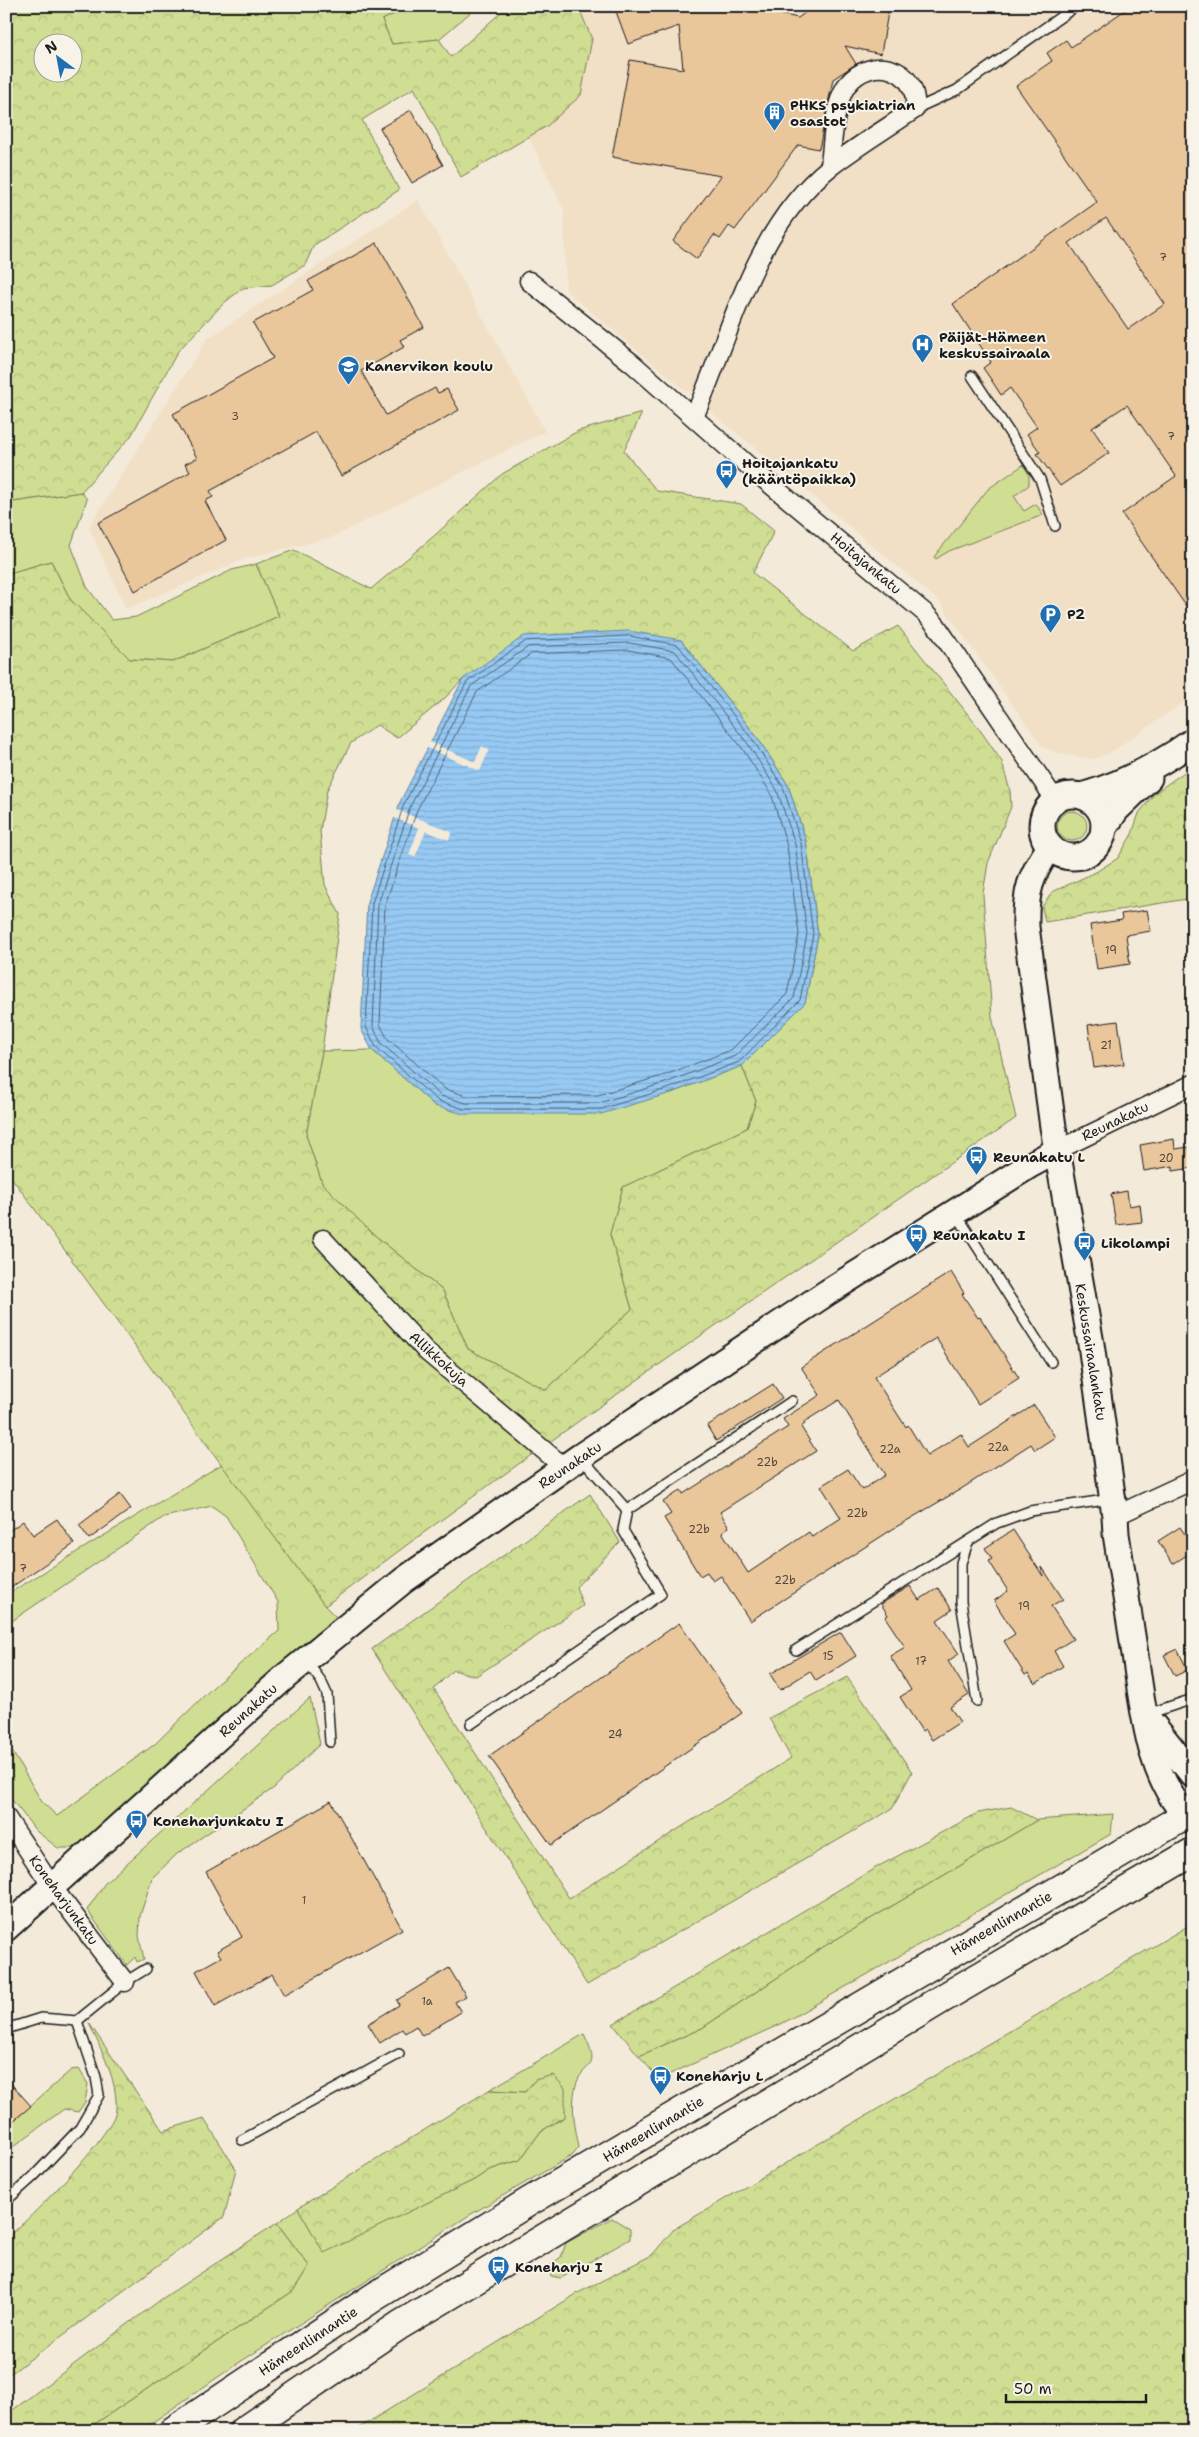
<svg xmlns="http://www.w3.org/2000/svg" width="1199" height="2437" viewBox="0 0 1199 2437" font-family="'Shantell Sans',sans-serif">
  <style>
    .built { fill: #f1dfc6 }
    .grass { fill: #cfde92; stroke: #767d57 }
    .forest { fill: url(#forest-crowns); stroke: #767d57; fill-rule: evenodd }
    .water { fill: url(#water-rules); stroke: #65849d }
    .pier { fill: #f4ead9 }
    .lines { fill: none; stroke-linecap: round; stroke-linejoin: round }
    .shore { stroke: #4d6172; stroke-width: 1 }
    .building { fill: #eac69b; stroke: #1c1c1c; fill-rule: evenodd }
    .lane-casing { stroke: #1c1c1c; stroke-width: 12 }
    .street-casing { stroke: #1c1c1c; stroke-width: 21 }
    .secondary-casing { stroke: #1c1c1c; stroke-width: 29 }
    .primary-casing { stroke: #1c1c1c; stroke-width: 31 }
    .lane { stroke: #f7f3e8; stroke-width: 9 }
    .street { stroke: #f7f3e8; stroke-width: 18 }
    .secondary { stroke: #f7f3e8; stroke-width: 25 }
    .primary { stroke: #f7f3e8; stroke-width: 28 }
    .labels { text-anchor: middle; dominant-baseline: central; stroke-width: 4; stroke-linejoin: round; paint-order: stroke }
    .number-label { font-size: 11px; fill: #50463c }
    .poi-label { font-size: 14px; font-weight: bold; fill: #1c1c1c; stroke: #f7f3e8; text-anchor: start }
    .street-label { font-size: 14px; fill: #1c1c1c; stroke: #f7f3e8 }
  </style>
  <defs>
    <pattern id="forest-crowns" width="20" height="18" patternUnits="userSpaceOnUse" patternTransform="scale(1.25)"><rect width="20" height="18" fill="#cfde92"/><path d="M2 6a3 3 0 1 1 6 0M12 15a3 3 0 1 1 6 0" fill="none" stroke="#b1be7d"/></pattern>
    <pattern id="water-rules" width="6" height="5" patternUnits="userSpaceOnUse" patternTransform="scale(1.25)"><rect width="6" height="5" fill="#96c9f3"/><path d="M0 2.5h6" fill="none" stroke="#81acd0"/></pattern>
  </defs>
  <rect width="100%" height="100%" fill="#f4ead9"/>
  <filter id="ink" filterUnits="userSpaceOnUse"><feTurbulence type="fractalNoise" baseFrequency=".02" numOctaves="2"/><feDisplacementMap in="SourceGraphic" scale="10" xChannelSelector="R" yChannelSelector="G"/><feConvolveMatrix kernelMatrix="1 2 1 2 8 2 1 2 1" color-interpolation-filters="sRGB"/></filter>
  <g filter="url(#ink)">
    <g class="built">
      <polygon points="578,6 1193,6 1193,696 1108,754 1093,759 1057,753 1042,746 939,601 566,291 564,210 529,137 547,126 592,39"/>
      <polygon points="418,200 545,431 333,537 247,558 126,609 89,527 207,339"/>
    </g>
    <g class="grass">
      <polygon points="410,6 478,6 439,39 392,44 382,20"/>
      <polygon points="1023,465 1029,474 1029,485 1014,496 1024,511 1036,504 1043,515 949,551 936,559 934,557 988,489"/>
      <polygon points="81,492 87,499 71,545 87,587 112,620 136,617 232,570 256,564 279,616 173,662 130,659 70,599 51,561 6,574 6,503"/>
      <circle cx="1072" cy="826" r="15"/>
      <polygon points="372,1050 435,1106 671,1093 742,1066 756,1101 747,1128 623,1187 610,1234 632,1309 546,1390 468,1349 443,1291 372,1233 322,1183 306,1135 322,1051"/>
      <polygon points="222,1464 325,1606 340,1621 88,1840 71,1848 58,1848 36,1831 6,1792 6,1741 42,1802 57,1816 155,1744 212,1688 279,1631 278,1602 226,1516 212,1506 164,1517 6,1625 6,1595"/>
      <polygon points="310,1698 320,1744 274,1788 177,1854 152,1878 140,1916 139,1936 144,1959 137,1962 135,1957 127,1965 87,1910 105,1883"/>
      <polygon points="1113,1814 1111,1834 783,2023 659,2079 639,2056 702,2028 823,1947 1037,1820"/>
      <path d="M584,2034C604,2075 581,2059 575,2089C571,2109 575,2127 579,2147L573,2155L468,2216L237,2364L140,2431H84L293,2291L309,2266L277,2223L298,2208L324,2252L474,2180L489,2170L520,2160L541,2131L565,2117L535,2080L525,2092L489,2090Z"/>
      <polygon points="79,2069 88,2084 85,2102 78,2112 64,2109 6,2152 6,2127 71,2070"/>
      <polygon points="612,2218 630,2229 630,2239 561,2278 551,2276 549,2266 561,2257 566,2243"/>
    </g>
    <g class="forest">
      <path d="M6,6H410L382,20L392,44L439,39L451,57L508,6H578L592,39L581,95L547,126L461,177L414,88L362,120L399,190L314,245L305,265L272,285L243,288L224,303L178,351L131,436L81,492L6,503ZM72,42V72H42V42Z"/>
      <path d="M642,413L624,451L657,491L741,504L774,531L753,573L853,651L898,626L978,727L1002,762L1010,791L1011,807L988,863L983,894L992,1017L1016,1118C784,1279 550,1436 325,1606L6,1170V574L51,561L70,599L130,659L173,662L279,616L256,564L294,550L371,589L434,536L502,474L578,431ZM681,640L757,737L788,785L806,841L818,935L805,1003L742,1066L756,1101L747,1128L623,1187L610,1234L632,1309L546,1390L468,1349L443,1291L372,1233L322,1183L306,1135L322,1051L340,914L325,885L320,831L327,790L351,743L377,725L397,738L445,698L463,679Z"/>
      <polygon points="1193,766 1193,898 1045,922 1042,907 1052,892 1096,872 1118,858 1132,834 1139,813 1156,792"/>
      <polygon points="590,1494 620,1542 576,1587 583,1606 476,1676 453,1670 434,1689 569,1898 791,1758 769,1718 847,1677 912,1772 892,1809 587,1985 372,1649"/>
      <polygon points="1011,1807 1037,1820 823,1947 702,2028 639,2056 613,2024 877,1867 978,1813"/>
      <polygon points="1193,1923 1193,2431 354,2431 578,2293 652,2255 674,2229"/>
      <path d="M89,2023L163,2131L204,2118L236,2169L224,2217L6,2377V2238C27,2223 114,2133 116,2110C118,2080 101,2050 89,2023Z"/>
      <polygon points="553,2075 565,2088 565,2117 541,2131 520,2160 489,2170 474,2180 324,2253 298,2208 489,2090 525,2092 535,2080"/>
      <polygon points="277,2223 309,2266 293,2291 84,2431 6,2431 6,2415 163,2298"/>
    </g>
    <polygon class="water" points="629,631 681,640 757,737 788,785 806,841 818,935 805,1003 742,1066 671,1093 601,1114 464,1114 435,1106 372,1050 361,1029 367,902 400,802 463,679 524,636"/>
    <g class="pier">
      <polygon points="428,741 475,762 482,746 489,750 480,771 425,747"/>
      <polygon points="395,809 452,832 449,840 426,831 415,857 409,855 419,828 392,817"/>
    </g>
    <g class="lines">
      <g class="shore">
        <polygon points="629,636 678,645 753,740 783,787 801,843 813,934 800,1000 739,1062 670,1088 601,1109 465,1109 438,1101 376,1047 366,1027 372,903 404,804 467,682 526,641"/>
        <polygon points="629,643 675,651 748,744 777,790 795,844 807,934 794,998 735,1056 668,1082 599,1103 466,1103 441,1096 381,1043 373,1026 378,904 410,807 471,686 528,647"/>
        <polygon points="628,650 671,658 742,748 771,793 787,846 799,934 787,994 731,1050 665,1075 598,1095 467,1096 445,1089 387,1038 380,1024 385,905 417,810 477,692 531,654"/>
      </g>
    </g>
    <g class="building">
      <polygon points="614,6 742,6 798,18 814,6 889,6 881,54 845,46 856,64 833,79 819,149 798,145 735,230 729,226 720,239 714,235 697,259 673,241 721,176 612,157 630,60 683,69 679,26 628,44"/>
      <path d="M1131,6H1193V616L1122,514L1176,476L1127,405L1092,428L1109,453L1060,486L1037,454L1040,452L1027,434L1037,427L1010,388L1001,395L992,381L983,368L991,362L953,304L1097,202L1016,86L1052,61L1047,53L1066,40L1071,47ZM1106,218L1165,304L1128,329L1069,243Z"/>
      <polygon points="411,110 443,165 412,183 380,128"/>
      <polygon points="377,243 424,327 400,340 404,347 361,371 386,415 435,388 438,393 447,389 459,410 341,476 316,432 210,491 213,497 205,501 226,540 135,591 98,523 190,472 185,464 197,458 173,414 273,358 253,323 313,290 308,281"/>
      <polygon points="1147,910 1151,931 1126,935 1130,964 1097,969 1090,925 1122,920 1121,914"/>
      <polygon points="1118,1021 1124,1064 1094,1068 1088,1025"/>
      <polygon points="1174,1139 1175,1149 1189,1147 1192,1168 1173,1171 1173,1166 1144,1171 1140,1145"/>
      <polygon points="1127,1191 1129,1206 1140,1204 1142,1222 1116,1225 1111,1194"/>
      <path d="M951,1272L964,1293L962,1294L978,1318L980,1317L1019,1378L978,1404L936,1338L874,1377L893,1407L906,1427L908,1425L927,1456L961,1434L969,1447L1034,1405L1055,1437L1035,1450L1031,1444L961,1489L896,1527L750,1621L721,1576L713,1581L707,1572L700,1576L664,1518L671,1514L663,1502L681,1490L683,1494L788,1427L783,1419L820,1395L801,1367ZM839,1400L885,1475L862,1490L848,1469L821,1486L841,1518L812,1537L809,1532L748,1573L722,1532L729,1527L720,1512L816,1451L801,1427L805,1424L804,1422Z"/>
      <polygon points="773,1384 782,1398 716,1441 707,1426"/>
      <polygon points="120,1494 131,1509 89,1539 79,1525"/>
      <polygon points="57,1519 74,1544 6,1591 6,1533 23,1521 33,1535"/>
      <polygon points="1180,1527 1193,1546 1193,1551 1173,1564 1158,1541"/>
      <polygon points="1013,1530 1043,1576 1042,1567 1063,1599 1051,1606 1073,1639 1054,1651 1063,1666 1035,1684 1028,1673 1025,1675 1004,1641 1015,1634 994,1601 1008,1591 989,1561 992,1559 985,1548"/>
      <polygon points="910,1586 919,1600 938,1588 952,1610 937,1620 959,1654 948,1661 969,1695 950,1707 960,1722 932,1740 925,1729 922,1731 900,1697 911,1690 890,1656 905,1647 885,1617 888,1615 881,1604"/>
      <polygon points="679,1623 742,1713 551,1845 489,1756"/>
      <polygon points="841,1632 856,1656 816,1681 810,1671 780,1690 770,1674"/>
      <polygon points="1177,1649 1188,1670 1175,1676 1164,1655"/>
      <polygon points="331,1801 402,1929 284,1995 272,1974 215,2006 196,1971 221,1957 217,1951 242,1937 206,1872"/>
      <polygon points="449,1968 466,1996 455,2002 461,2012 422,2036 416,2026 405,2033 402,2029 380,2043 368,2024 399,2005 397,2000"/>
      <polygon points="6,2078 31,2106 6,2127"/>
    </g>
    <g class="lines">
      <defs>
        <g id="lane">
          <polyline points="915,109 957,90 1076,6"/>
          <polyline points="972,376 1040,479 1055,526"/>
          <polyline points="955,1212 1051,1362"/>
          <polyline points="627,1510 792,1401"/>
          <polyline points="968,1542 961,1563 961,1602 977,1701"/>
          <polyline points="796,1650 997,1523 1030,1511 1112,1499"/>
          <polyline points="307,1662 321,1681 327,1694 330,1742"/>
          <polyline points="1147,1714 1193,1699"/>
          <polyline points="471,1724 661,1594 623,1530 627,1510 581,1457"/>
          <polyline points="6,2029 41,2018 77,2021 125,1982 146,1969"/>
          <polyline points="242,2140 399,2054"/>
          <polyline points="6,2201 33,2177 80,2128 99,2095 96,2077 77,2021"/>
        </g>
        <g id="street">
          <polyline points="529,281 633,364 752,469 925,613 936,625 1056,801"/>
          <path d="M694,417C732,332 753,229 830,167C857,146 887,128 915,109C919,67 871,54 847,85C834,102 832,146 830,167"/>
          <polyline points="1058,1150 1193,1084"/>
          <polyline points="323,1239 426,1351 565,1468"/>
          <polyline points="1115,1516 1193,1480"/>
          <polyline points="6,1817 53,1888 125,1982"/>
        </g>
        <g id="secondary">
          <circle cx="1073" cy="826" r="31"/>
          <path d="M1082,796C1123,784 1158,766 1193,741"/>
          <polyline points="1104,828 1116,810 1149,778"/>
          <path d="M1050,847C1030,876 1025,892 1026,927L1053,1127L1091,1344L1115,1516L1116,1534C1122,1572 1128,1610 1134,1648C1143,1704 1147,1782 1193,1822"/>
          <polyline points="1149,1720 1193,1775"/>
          <polyline points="6,1928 286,1676 404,1580 581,1456 828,1292 1030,1165 1058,1150"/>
        </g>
        <g id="primary">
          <polyline points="173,2431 374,2297 530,2201 1193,1811"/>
          <polyline points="243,2431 400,2325 945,1997 1193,1852"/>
        </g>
      </defs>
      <use href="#lane" class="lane-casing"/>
      <use href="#street" class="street-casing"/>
      <use href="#secondary" class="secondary-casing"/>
      <use href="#primary" class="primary-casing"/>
      <use href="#lane" class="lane"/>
      <use href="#street" class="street"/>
      <use href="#secondary" class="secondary"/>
      <use href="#primary" class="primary"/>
    </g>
  </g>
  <defs>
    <symbol id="building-pin" viewBox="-11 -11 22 30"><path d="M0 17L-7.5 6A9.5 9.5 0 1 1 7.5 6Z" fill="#1f6fb2" stroke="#f7f3e8"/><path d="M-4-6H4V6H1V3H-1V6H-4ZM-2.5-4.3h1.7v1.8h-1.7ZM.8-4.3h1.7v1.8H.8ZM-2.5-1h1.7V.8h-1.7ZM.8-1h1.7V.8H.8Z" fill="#fff"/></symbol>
    <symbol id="hospital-pin" viewBox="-11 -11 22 30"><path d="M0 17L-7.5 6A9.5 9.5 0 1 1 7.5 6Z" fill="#1f6fb2" stroke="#f7f3e8"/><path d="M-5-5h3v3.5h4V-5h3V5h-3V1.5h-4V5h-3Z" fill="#fff"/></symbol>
    <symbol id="school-pin" viewBox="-11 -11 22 30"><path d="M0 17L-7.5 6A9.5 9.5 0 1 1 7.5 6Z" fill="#1f6fb2" stroke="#f7f3e8"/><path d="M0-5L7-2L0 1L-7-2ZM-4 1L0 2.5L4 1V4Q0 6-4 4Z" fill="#fff"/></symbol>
    <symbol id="bus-pin" viewBox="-11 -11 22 30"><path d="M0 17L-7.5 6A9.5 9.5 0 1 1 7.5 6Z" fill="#1f6fb2" stroke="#f7f3e8"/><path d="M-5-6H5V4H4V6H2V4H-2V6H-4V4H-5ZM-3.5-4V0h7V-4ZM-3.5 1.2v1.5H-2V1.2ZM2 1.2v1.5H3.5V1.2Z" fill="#fff"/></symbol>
    <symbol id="parking-pin" viewBox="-11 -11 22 30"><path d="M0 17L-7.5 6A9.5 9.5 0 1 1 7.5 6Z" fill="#1f6fb2" stroke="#f7f3e8"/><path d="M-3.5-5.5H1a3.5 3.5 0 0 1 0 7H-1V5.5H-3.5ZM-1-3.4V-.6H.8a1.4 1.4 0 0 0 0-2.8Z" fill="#fff"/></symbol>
  </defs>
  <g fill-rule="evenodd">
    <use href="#building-pin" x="762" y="100" width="25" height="34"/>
    <use href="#hospital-pin" x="910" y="332" width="25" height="34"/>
    <use href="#school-pin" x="336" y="354" width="25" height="34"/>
    <use href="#bus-pin" x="714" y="458" width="25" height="34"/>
    <use href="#parking-pin" x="1038" y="602" width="25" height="34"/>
    <use href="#bus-pin" x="964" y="1144" width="25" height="34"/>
    <use href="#bus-pin" x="904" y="1222" width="25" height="34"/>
    <use href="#bus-pin" x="1072" y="1230" width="25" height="34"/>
    <use href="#bus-pin" x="124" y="1808" width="25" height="34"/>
    <use href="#bus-pin" x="648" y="2064" width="25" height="34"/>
    <use href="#bus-pin" x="486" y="2254" width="25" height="34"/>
  </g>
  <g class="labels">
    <g class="number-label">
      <text x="1163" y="257">7</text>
      <text x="235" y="416">3</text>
      <text x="1171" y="436">7</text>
      <text x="1111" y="950">19</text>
      <text x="1106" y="1045">21</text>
      <text x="1166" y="1158">20</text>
      <text x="998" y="1447">22a</text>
      <text x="890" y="1449">22a</text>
      <text x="767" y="1462">22b</text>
      <text x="857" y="1513">22b</text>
      <text x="699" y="1529">22b</text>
      <text x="23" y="1568">7</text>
      <text x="785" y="1580">22b</text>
      <text x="1024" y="1606">19</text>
      <text x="828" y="1656">15</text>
      <text x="921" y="1661">17</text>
      <text x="615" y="1734">24</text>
      <text x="304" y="1900">1</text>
      <text x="427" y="2001">1a</text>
    </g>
    <g class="poi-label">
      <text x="790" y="105">PHKS psykiatrian<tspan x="790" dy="16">osastot</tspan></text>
      <text x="939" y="337">Päijät-Hämeen<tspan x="939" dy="16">keskussairaala</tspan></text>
      <text x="365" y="366">Kanervikon koulu</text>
      <text x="742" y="463">Hoitajankatu<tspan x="742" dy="16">(kääntöpaikka)</tspan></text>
      <text x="1067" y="614">P2</text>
      <text x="993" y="1157">Reunakatu L</text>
      <text x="933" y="1235">Reunakatu I</text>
      <text x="1101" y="1243">Likolampi</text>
      <text x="153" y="1821">Koneharjunkatu I</text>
      <text x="676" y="2076">Koneharju L</text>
      <text x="515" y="2267">Koneharju I</text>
    </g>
    <g class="street-label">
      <text transform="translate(866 563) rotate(40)">Hoitajankatu</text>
      <text transform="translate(1115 1121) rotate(-26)">Reunakatu</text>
      <text transform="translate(1091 1352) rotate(81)">Keskussairaalankatu</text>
      <text transform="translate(439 1359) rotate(42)">Allikkokuja</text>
      <text transform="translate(570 1465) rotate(-34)">Reunakatu</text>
      <text transform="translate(248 1710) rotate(-42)">Reunakatu</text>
      <text transform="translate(64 1900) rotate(54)">Koneharjunkatu</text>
      <text transform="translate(1001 1923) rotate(-30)">Hämeenlinnantie</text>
      <text transform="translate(653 2129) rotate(-31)">Hämeenlinnantie</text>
      <text transform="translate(308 2341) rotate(-33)">Hämeenlinnantie</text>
    </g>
  </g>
  <rect width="1199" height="2437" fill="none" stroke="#f7f3e8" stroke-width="25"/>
  <rect x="12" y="12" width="1174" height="2412" fill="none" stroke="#1c1c1c" stroke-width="2" filter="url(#ink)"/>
  <g transform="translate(58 58) rotate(328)"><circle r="24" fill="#f7f3e8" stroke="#9f9d96"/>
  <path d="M0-4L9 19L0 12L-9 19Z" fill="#1f6fb2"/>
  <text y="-8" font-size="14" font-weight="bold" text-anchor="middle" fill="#1c1c1c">N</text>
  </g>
  <path d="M1006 2394v8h140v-8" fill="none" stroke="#1c1c1c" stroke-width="2.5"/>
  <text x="1014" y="2394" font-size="15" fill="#1c1c1c" stroke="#f7f3e8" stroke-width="4" paint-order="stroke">50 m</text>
</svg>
